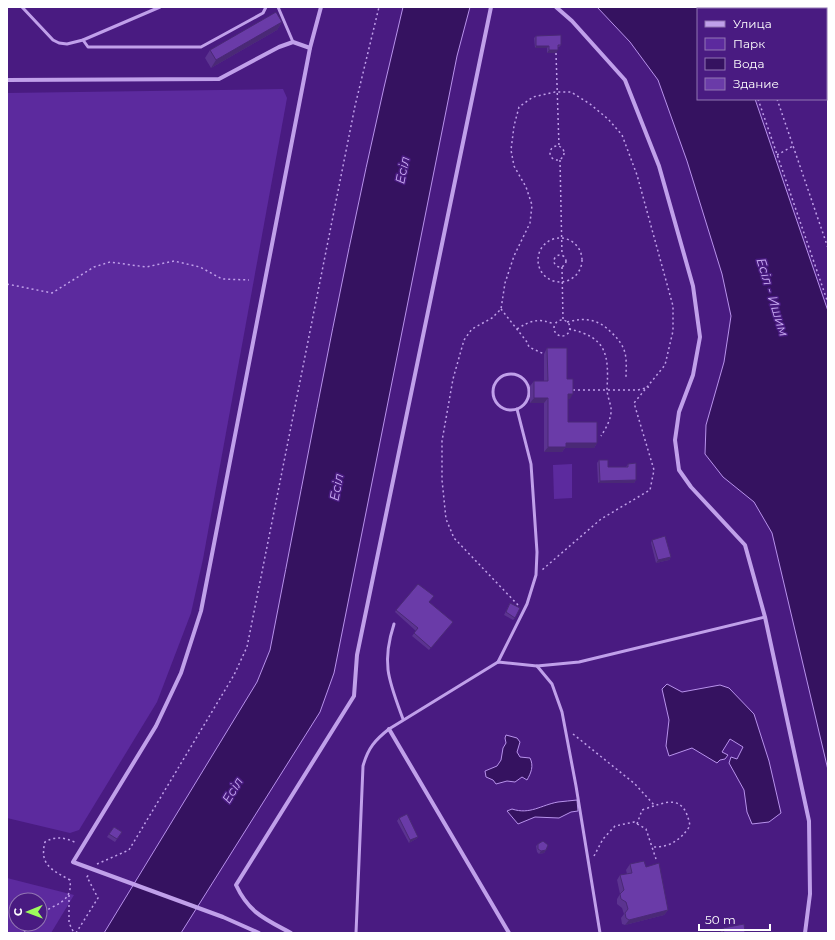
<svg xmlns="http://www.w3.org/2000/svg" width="835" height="940" viewBox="0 0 835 940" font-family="Montserrat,sans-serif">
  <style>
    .green { fill: #5c2a9e; fill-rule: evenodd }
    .water { fill: #351260; stroke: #b892ec }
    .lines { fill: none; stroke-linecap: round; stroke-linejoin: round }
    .path { stroke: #c0a0ea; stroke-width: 1.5; stroke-dasharray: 2 3; stroke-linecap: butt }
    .service { stroke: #c0a0ea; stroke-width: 3 }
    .minor { stroke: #c0a0ea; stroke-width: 4 }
    .wall { fill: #5b3390 }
    .shaded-wall { fill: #4a2976 }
    .building { fill: #6a3ba8; stroke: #4a2976 }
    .labels { text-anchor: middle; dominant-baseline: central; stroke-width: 3; stroke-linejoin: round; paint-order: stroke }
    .water-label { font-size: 13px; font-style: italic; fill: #c9abf2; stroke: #491b81 }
  </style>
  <rect width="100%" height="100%" fill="#491b81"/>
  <g class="green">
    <polygon points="283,89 287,98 203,559 191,613 157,702 79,830 70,833 7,818 7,93"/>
    <polygon points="572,464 572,498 554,499 553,465"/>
    <path d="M7,878L74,895L51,933H7ZM16,900H40V924H16Z"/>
  </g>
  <g class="water">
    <path d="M403,7H470L457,56L334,673L320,712L181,933H104L257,682L270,650C312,436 351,220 403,7Z"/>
    <polygon points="597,7 723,7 724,9 698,9 698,99 755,99 828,311 828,770 772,533 754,502 723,477 705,454 706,425 724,362 731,316 722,274 687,161 658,80 630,42"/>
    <polygon points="667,684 682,692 720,685 729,688 754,714 769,761 781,813 769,822 752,824 747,812 744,790 729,763 731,757 737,759 743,747 730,739 722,752 728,755 725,759 720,760 717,763 692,748 669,756 666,746 669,720 662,689"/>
    <path d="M506,735L517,738L520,742L517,752L520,757L530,758C534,766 531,773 527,780L522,777L515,782L507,781L496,784L493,780L486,777L485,771L497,766L501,760L503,748L506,743L505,738Z"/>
    <path d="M577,800L578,811L571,812L559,818L535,817L518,824L507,811L512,809C530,815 541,805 558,802C564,801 571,801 577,800Z"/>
  </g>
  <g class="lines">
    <g class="path">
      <polyline points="726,7 727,9"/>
      <polyline points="745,7 746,9"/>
      <polyline points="556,53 559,147"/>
      <polyline points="758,99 828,303"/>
      <polyline points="777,99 828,248"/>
      <circle cx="557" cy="153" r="7"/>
      <polyline points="777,155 793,146"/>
      <polyline points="560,160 562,255"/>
      <circle cx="560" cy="260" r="22"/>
      <circle cx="560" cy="261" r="6"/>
      <polyline points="562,267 563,320"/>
      <polyline points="7,284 52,293 94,267 110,262 146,267 174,261 200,267 222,279 249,280"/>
      <polyline points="501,309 527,342 529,347 544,354"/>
      <circle cx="562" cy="328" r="8"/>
      <path d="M567,322C586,317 598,319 612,333C618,339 623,345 625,353C627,361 626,370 626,378"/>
      <path d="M517,329C531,320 539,318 554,324"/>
      <path d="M569,329C607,337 609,355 607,389C607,395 610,402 611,408C612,418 606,428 601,436"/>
      <polyline points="573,390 638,390 649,387"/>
      <polyline points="518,605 454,538 446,519 442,480 442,441 453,379 464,340 472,329 492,318 501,309 505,283 514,256 530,223 532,205 526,187 514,166 511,150 514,126 519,107 533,97 555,92 571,92 590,104 608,119 622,135 637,175 673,306 673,331 665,365 634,403 654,470 650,490 601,519 542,570"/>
      <polyline points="573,734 635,784 655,806"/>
      <path d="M637,824L642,810C666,802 684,792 690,826C680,840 671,847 653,847"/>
      <polyline points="594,856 603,839 615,826 634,822 646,829 656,859"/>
      <polyline points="97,864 129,850 234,675 247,647 355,106 379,7"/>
      <polyline points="69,895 69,923 74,933"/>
      <path d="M40,915C54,903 73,904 70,880C52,870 39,865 45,842C57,835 65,838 77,843"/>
      <polyline points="24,933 30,924"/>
      <polyline points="76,933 98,898 87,877 89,874"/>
    </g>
    <g class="service">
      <polyline points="22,7 53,40 59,43 67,44 83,40 160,7"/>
      <polyline points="278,7 293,42"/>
      <polyline points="822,9 825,7"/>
      <polyline points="83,40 88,47 201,47 263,13 266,7"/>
      <circle cx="511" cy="392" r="18"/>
      <path d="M394,624C381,664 389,681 403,719"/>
      <polyline points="498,662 527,604 536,575 537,552 531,464 517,409"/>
      <polyline points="537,666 552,684 562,712 576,786 600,933"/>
      <path d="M356,933L363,766C368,748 375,740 389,729L498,662L537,666L579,662L765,617"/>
    </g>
    <g class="minor">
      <polyline points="556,7 572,21 625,80 659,166 693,286 700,337 693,375 679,412 675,440 679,470 691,487 745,545 765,617 809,821 810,894 805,933"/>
      <polyline points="310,48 321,7"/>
      <polyline points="7,80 219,79 279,47 293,42 310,48 201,611 181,673 156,726 73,862 223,917 259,933"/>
      <polyline points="389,729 509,933"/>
      <path d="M291,933C265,919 249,913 236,885L354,696L357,655L491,7"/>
    </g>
  </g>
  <g class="wall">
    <polygon points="282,22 277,30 211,68 205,58 210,50"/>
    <polygon points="536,36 561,45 559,47 558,47 556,53 547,53 547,48 535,48 534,38"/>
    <polygon points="547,348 567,379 570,399 568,399 568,422 597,443 594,448 565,448 562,452 544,452 544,403 530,403 530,386 534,381 544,381 544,354"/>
    <polygon points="599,460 608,467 626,467 628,464 636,480 634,483 598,483 597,463"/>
    <polygon points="652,540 671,557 669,560 656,563 651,543"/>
    <polygon points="429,602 453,622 429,650 412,636 416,631 395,612 396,610"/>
    <polygon points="510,603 515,618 513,620 504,615"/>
    <polygon points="399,818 418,837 416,839 409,843 397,821"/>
    <polygon points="114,827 122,832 115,842 107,837"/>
    <polygon points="538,844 546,850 544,853 539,854 537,852 536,846"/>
    <polygon points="630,864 646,867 668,910 664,915 625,925 622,924 621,918 624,914 622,908 617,904 617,899 620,894 617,880 620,875 627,874 626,870"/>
    <polygon points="723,928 745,933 720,933"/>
  </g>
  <g class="shaded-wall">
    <polygon points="282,22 277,30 211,68 216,60"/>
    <polygon points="536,46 549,46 547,48 535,48"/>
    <polygon points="549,50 558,50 556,53 547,53"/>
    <polygon points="568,394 573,394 570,399 564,399"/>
    <polygon points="534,398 548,398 544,403 530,403"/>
    <polygon points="566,443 597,443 594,448 565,448 562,452 544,452 548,447"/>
    <polygon points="636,480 634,483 598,483 600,481"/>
    <polygon points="671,557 669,560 656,563 658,560"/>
    <polygon points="418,837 416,839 409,843 410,840"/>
    <polygon points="546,850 544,853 539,854 541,851"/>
    <polygon points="668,910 664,915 625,925 629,920"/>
  </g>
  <g class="building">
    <polygon points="276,12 282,22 216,60 210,50"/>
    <polygon points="561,35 561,45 558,45 558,50 549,50 549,46 536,46 536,36"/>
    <polygon points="547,348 567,348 567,379 573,379 573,394 568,394 568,422 597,422 597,443 566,443 566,447 548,447 548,398 534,398 534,381 548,381"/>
    <polygon points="599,460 608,460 608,467 628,467 628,464 636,463 636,480 600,481"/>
    <polygon points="665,536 671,557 658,560 652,540"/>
    <polygon points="418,584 434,596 429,602 453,622 431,648 414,633 418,628 396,610"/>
    <polygon points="510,603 520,608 515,618 506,612"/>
    <polygon points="407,814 418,837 410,840 399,818"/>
    <polygon points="114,827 122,832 117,839 109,834"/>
    <polygon points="543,841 548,845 546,850 541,851 538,849 538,844"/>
    <polygon points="644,861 646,867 659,863 668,910 629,920 626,918 625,913 628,909 626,902 621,899 620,894 624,890 620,875 632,873 630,864"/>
    <polygon points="744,924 745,933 724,933 723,928"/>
  </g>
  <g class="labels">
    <g class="water-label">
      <text transform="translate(402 170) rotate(-78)">Есіл</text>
      <text transform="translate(773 297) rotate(73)">Есіл - Ишим</text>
      <text transform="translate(336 487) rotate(-79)">Есіл</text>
      <text transform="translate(232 790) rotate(-59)">Есіл</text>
    </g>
  </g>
  <rect width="835" height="940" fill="none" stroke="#ffffff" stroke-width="16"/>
  <rect x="697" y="8" width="130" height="92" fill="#491b81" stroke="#9276b3"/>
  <rect x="705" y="21" width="20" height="6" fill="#c0a0ea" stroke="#9276b3"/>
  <text x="733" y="28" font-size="12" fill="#ffffff">Улица</text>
  <rect x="705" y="38" width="20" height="12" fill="#5c2a9e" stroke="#9276b3"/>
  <text x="733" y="48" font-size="12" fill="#ffffff">Парк</text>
  <rect x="705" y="58" width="20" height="12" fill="#351260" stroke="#9276b3"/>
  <text x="733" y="68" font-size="12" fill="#ffffff">Вода</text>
  <rect x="705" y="78" width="20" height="12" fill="#6a3ba8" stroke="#9276b3"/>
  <text x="733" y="88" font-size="12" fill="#ffffff">Здание</text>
  <g transform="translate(28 912) rotate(269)"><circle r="19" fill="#491b81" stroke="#9276b3"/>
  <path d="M0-3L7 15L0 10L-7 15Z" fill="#9dfb5c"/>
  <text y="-6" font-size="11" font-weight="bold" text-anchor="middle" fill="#ffffff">С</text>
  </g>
  <path d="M699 924v6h71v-6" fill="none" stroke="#ffffff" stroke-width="2"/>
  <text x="705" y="924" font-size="12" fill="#ffffff" stroke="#491b81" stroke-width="3" paint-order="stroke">50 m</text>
</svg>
